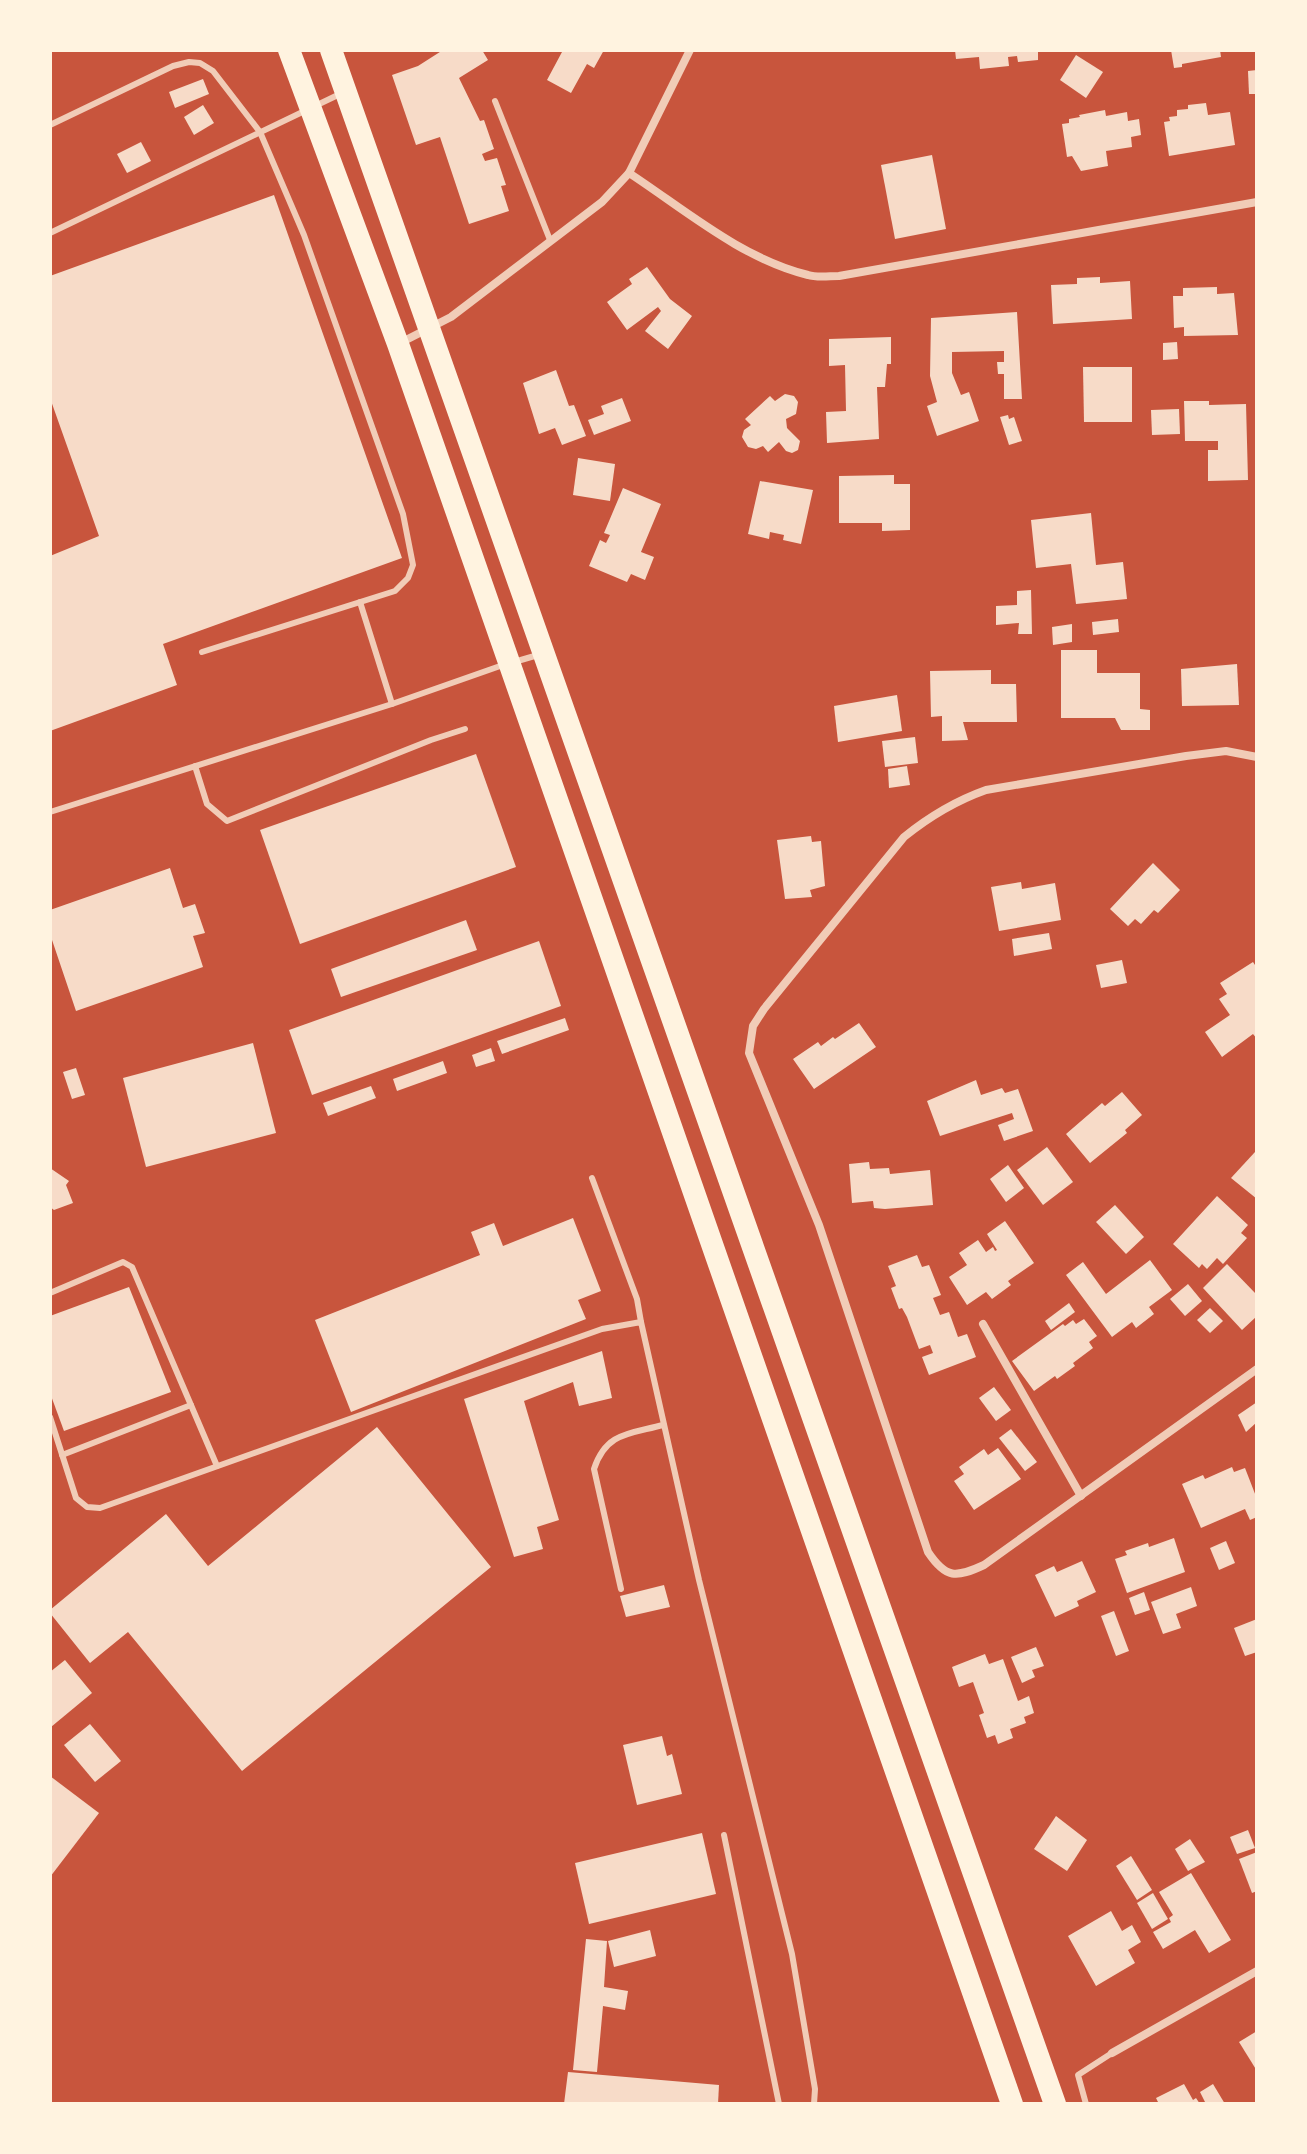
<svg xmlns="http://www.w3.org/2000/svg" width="1307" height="2154" viewBox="0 0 1307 2154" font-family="'Zilla Slab',serif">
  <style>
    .building { fill: #f7dbc8 }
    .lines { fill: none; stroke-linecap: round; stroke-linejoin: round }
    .service { stroke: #f1ccb7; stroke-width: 6 }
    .minor { stroke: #f1ccb7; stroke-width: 8 }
    .trunk { stroke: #fff3e0; stroke-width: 22 }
  </style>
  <rect width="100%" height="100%" fill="#c8553d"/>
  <g class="building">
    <polygon points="443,50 482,50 488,60 459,78 480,121 484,120 494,149 482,154 485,161 497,158 506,185 501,186 509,211 469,224 440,137 416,145 392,75 418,66"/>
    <polygon points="558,50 604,50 594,68 587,64 571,93 547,80 562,52"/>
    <polygon points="955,50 1038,50 1038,60 1018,62 1017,56 1008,57 1009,66 980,69 979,57 956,59"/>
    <polygon points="1171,50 1220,50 1221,57 1182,64 1182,67 1174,68"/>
    <polygon points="1076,55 1103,72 1086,98 1060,80"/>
    <polygon points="1257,70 1257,94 1249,94 1248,71"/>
    <polygon points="203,79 209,94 175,108 169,92"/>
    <polygon points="1206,103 1208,115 1230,112 1235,145 1169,156 1164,122 1170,121 1169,117 1177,116 1177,110 1188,109 1188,105"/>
    <polygon points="203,105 214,123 194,135 184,117"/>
    <polygon points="1105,110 1106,116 1127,112 1128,121 1139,119 1141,135 1131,137 1132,147 1106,151 1108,166 1081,171 1072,156 1067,157 1062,124 1069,123 1069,119 1080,117 1079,115"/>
    <polygon points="141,142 151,161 127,173 117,154"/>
    <polygon points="932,155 946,229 895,239 881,165"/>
    <polygon points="274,195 402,558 163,644 177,685 50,731 50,556 99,536 50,398 50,276"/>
    <polygon points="647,267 670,299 692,316 668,349 645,331 661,311 658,307 627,330 607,302 632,284 629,279"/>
    <polygon points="1100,277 1100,283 1130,281 1132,319 1053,324 1051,285 1077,284 1077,278"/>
    <polygon points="1217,287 1217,294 1234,293 1238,335 1184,336 1184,327 1174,328 1173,296 1183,296 1183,288"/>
    <polygon points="1017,312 1022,399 1004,399 1004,374 998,374 997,362 1004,362 1004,351 952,352 952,373 961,395 969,392 979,421 937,436 927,406 937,402 930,376 931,318"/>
    <polygon points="891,337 891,364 887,364 885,387 877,387 879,439 827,443 826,412 846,411 845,365 829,366 829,339"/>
    <polygon points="1177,342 1178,359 1163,360 1163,343"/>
    <polygon points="1083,367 1132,367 1132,422 1084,422"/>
    <polygon points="556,370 569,406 574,405 586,436 562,445 555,428 539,434 523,383"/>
    <polygon points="785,394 794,396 798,402 796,414 786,419 787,428 800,441 798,450 792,453 786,451 779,442 768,452 763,446 756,449 748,447 742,437 744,430 751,425 745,419 770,396 775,401"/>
    <polygon points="622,398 631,421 594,435 588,420 604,414 601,406"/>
    <polygon points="1184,401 1209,401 1209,405 1246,404 1248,480 1208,481 1208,450 1218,450 1218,441 1185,441"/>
    <polygon points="1179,409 1180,434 1152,435 1151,410"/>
    <polygon points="1008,415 1009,419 1014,417 1022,441 1009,445 1000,417"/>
    <polygon points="578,458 615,464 610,501 573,495"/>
    <polygon points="894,475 894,484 910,484 910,530 882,531 882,523 839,523 839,476"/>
    <polygon points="760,481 813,490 801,544 783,540 784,535 770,532 769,539 748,534"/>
    <polygon points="623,488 661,504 641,552 654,557 645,580 631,574 627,582 589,566 600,540 606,543 610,535 604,533"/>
    <polygon points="1091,513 1096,565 1123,562 1127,599 1076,604 1071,564 1036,568 1031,520"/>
    <polygon points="1031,590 1032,634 1018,634 1019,623 996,625 996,606 1017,605 1017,591"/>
    <polygon points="1118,619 1119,632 1093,635 1092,622"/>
    <polygon points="1072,624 1072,642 1053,645 1052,627"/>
    <polygon points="1061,650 1097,650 1097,673 1140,673 1140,709 1150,710 1150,730 1121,730 1115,718 1061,718"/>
    <polygon points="1237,664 1239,705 1182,706 1181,669"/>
    <polygon points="991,670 991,684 1016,684 1017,722 963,722 968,740 942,741 942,716 931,717 930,671"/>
    <polygon points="897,695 902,731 838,742 834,706"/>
    <polygon points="915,737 918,763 885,767 882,741"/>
    <polygon points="476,754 516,867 300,944 260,830"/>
    <polygon points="907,766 910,785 889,788 888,769"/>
    <polygon points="811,836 812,842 821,841 825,886 810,890 812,897 785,899 777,840"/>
    <polygon points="1153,863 1180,890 1158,913 1154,910 1141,924 1135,919 1128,926 1110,909"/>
    <polygon points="170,868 183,908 195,904 205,933 193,936 203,967 76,1011 50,934 50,910"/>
    <polygon points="1021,882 1022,889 1055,883 1061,920 999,931 991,887"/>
    <polygon points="466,920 477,950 341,997 331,969"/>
    <polygon points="1049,933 1052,949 1014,956 1012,939"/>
    <polygon points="539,941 561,1006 312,1095 289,1030"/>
    <polygon points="1122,960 1127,983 1101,988 1096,965"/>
    <polygon points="1253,962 1257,968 1257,1039 1253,1034 1222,1057 1205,1032 1230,1015 1219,999 1227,994 1220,983"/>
    <polygon points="565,1018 569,1030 502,1054 497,1041"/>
    <polygon points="859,1023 876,1047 814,1089 793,1059 818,1042 821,1046 833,1037 835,1039"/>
    <polygon points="253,1043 276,1133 146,1167 123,1078"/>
    <polygon points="491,1048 495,1061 476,1067 472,1055"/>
    <polygon points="443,1061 447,1073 397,1091 393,1079"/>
    <polygon points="76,1068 85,1095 72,1099 63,1072"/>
    <polygon points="976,1080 981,1095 1002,1088 1005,1093 1018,1089 1033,1131 1004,1141 998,1125 1014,1119 1012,1113 940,1136 927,1101"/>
    <polygon points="371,1086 376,1098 328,1116 323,1103"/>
    <polygon points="1122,1092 1142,1115 1125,1130 1127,1133 1090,1163 1066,1134 1102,1103 1105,1106"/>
    <polygon points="1047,1147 1073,1182 1043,1205 1017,1170"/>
    <polygon points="1255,1152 1257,1154 1257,1199 1231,1178"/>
    <polygon points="869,1162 870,1169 889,1168 890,1174 930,1170 933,1205 885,1209 874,1208 873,1201 852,1203 849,1164"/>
    <polygon points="1008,1165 1024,1188 1006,1202 990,1179"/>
    <polygon points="50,1168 69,1181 66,1185 73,1203 54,1210 50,1207"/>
    <polygon points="1217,1196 1248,1225 1241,1233 1247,1238 1223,1264 1217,1258 1207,1269 1202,1264 1199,1268 1173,1244"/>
    <polygon points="1115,1205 1144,1237 1126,1254 1096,1222"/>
    <polygon points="573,1218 601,1291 578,1300 586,1319 351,1412 315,1320 480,1255 471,1232 494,1223 503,1246"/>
    <polygon points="1005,1221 1034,1263 1008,1281 1011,1285 992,1299 986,1292 967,1305 949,1277 967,1265 959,1253 978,1240 986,1252 993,1247 995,1251 997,1250 987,1234"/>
    <polygon points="917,1255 922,1267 929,1265 941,1295 933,1298 940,1315 949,1312 958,1337 967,1334 976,1357 929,1375 922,1357 933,1353 930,1345 919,1349 907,1317 902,1308 899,1309 891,1288 896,1286 888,1266"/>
    <polygon points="1150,1260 1172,1290 1149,1307 1154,1314 1136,1328 1132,1322 1112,1337 1066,1275 1083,1262 1106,1294"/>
    <polygon points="1227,1264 1257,1295 1257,1316 1242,1330 1203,1288"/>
    <polygon points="1188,1284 1202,1301 1185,1316 1170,1299"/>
    <polygon points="129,1287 171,1392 64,1431 50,1393 50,1316"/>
    <polygon points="1069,1303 1075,1312 1051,1330 1045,1321"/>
    <polygon points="1210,1308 1223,1321 1210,1333 1197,1320"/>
    <polygon points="1084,1319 1097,1336 1089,1342 1093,1348 1073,1363 1075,1366 1057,1379 1055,1376 1034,1391 1012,1361 1063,1324 1065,1326 1073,1320 1076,1324"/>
    <polygon points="602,1351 612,1398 579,1406 573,1382 524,1401 559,1520 537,1527 543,1549 514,1557 464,1399"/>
    <polygon points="994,1387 1011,1410 996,1421 979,1398"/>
    <polygon points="1257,1402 1257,1422 1246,1432 1238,1415"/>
    <polygon points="377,1427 491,1567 242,1771 128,1632 90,1663 50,1613 50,1610 166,1514 208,1566"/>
    <polygon points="1011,1429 1037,1462 1025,1471 999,1438"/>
    <polygon points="998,1448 1021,1479 974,1510 954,1481 964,1474 959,1467 984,1449 988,1455"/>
    <polygon points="1232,1467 1234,1472 1245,1468 1257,1499 1257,1517 1250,1520 1245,1509 1201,1528 1182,1484 1203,1475 1205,1479"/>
    <polygon points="1174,1538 1185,1572 1127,1593 1115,1559 1127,1555 1125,1551 1148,1543 1149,1547"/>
    <polygon points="1226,1541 1235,1563 1219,1570 1210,1548"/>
    <polygon points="1082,1561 1096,1592 1077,1601 1079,1606 1055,1617 1035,1575 1054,1566 1057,1572"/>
    <polygon points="664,1585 670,1607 626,1617 620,1596"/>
    <polygon points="1191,1587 1197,1606 1176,1614 1181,1628 1163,1634 1151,1602"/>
    <polygon points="1144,1592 1150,1610 1135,1615 1129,1598"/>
    <polygon points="1114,1611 1129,1651 1116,1656 1101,1616"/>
    <polygon points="1257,1619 1257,1652 1245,1656 1234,1628"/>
    <polygon points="1036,1647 1044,1666 1032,1670 1035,1677 1022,1683 1011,1657"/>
    <polygon points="985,1654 989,1664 1003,1659 1018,1701 1029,1696 1034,1713 1024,1717 1026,1723 1010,1729 1013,1738 998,1744 995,1735 987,1738 979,1715 984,1713 973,1682 959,1687 952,1667"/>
    <polygon points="65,1660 92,1693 51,1727 50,1672"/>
    <polygon points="90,1724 121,1761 95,1782 64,1745"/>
    <polygon points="662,1736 667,1756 672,1754 682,1794 637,1805 623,1745"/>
    <polygon points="50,1776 99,1813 50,1877"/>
    <polygon points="1056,1816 1087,1840 1067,1871 1034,1849"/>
    <polygon points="1248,1830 1255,1848 1237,1854 1230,1837"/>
    <polygon points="702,1833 716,1894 589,1924 575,1863"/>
    <polygon points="1190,1839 1205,1862 1188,1871 1175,1849"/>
    <polygon points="1257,1852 1257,1891 1252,1893 1239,1859"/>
    <polygon points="1131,1856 1152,1890 1137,1900 1116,1866"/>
    <polygon points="1191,1873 1231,1940 1209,1953 1195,1930 1163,1949 1153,1932 1171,1922 1169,1918 1173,1915 1159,1892"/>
    <polygon points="1153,1893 1168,1919 1152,1929 1137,1903"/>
    <polygon points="1111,1911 1122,1931 1132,1925 1141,1942 1128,1950 1135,1963 1096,1986 1068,1936"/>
    <polygon points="650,1930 656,1956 614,1967 608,1941"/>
    <polygon points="586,1939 607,1941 604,1987 628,1991 625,2010 603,2006 597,2072 573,2070"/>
    <polygon points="1257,2031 1257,2071 1239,2042"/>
    <polygon points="568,2072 719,2085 718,2104 564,2104"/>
    <polygon points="1184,2084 1193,2100 1196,2098 1200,2104 1159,2104 1156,2098"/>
    <polygon points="1213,2084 1225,2104 1206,2104 1200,2092"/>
  </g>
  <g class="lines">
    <g class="service">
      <polyline points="495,101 550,240"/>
      <polyline points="50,125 173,66 189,62 200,63 213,71 260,132 304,235 403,514 413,565 408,578 395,591 202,652"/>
      <polyline points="50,233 340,94"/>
      <polyline points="360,602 392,704"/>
      <polyline points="514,662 538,655"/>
      <polyline points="195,766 207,804 227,821 431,740 465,729"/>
      <polyline points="50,812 392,704 503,665"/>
      <polyline points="592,1178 637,1299 641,1322"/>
      <polyline points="50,1293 123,1262 132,1267 217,1466"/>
      <polyline points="50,1417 76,1498 87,1507 100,1508 602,1329 641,1322 699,1580 792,1954 815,2089 814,2104"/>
      <polyline points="62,1455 191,1405"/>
      <path d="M621,1589L594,1469C606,1432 630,1434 663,1425"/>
      <polyline points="724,1835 779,2104"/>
      <polyline points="1086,2104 1078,2075 1112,2053"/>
    </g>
    <g class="minor">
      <path d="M629,173C684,209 742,259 808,275C817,278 829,276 839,276L1257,202"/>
      <polyline points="398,344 451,317 602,202 629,173 690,50"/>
      <path d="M1257,757L1226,751L1186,756L986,790C955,801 930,816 904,837L764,1009L753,1026L749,1053L819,1225L928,1552C946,1579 956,1578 984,1565L1257,1369"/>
      <polyline points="983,1324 1081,1496"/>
      <polyline points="1112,2053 1257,1971"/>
    </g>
    <g class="trunk">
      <polyline points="289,50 398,344 1012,2104"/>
      <polyline points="331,50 1055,2104"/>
    </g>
  </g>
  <rect width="1307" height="2154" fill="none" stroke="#fff3e0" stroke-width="104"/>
</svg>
